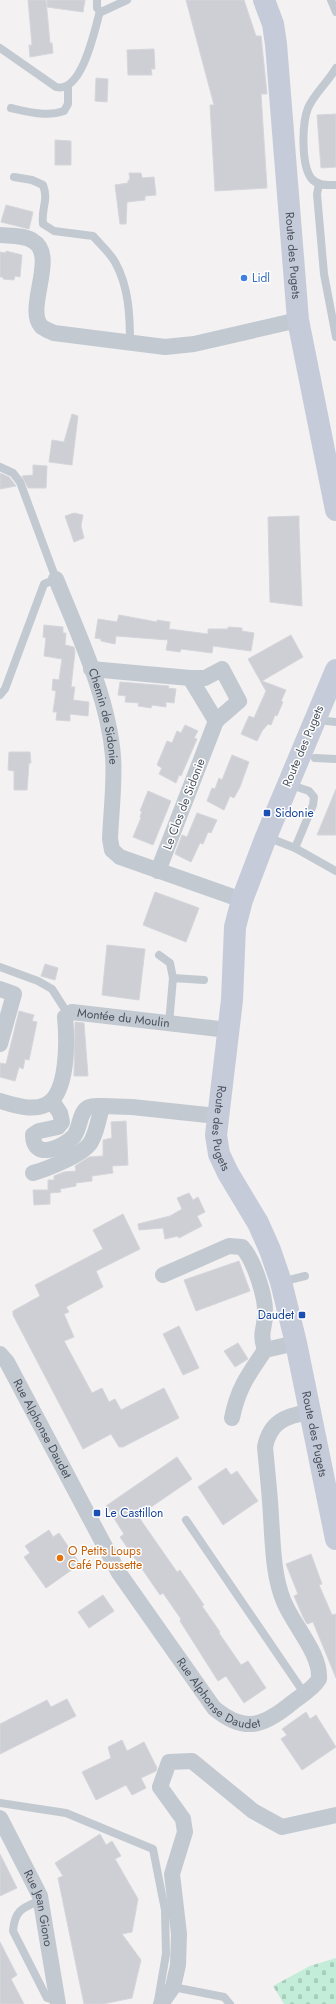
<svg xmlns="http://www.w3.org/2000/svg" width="336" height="2004" viewBox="0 0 336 2004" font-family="Jost,sans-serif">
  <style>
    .cemetery { fill: url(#cemetery-stones) }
    .building { fill: #cecfd5; stroke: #d5d6db }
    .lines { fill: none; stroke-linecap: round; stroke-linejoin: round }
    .service { stroke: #c2c9d1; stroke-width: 8 }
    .minor { stroke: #c2c9d1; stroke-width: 16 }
    .secondary { stroke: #c5cbd8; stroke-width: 22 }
    .shop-dot { fill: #3f7fe0; stroke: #fff; stroke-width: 1.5 }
    .transit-dot { fill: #1a4fb4; stroke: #fff; stroke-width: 1.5 }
    .food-dot { fill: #e8710a; stroke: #fff; stroke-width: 1.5 }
    .labels { text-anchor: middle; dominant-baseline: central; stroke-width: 3; stroke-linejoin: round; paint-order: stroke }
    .street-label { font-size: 12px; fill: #4a515d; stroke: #fff }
    .shop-label { font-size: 12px; fill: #366cbe; stroke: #fff; text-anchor: start }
    .transit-label { font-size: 12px; fill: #164399; stroke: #fff; text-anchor: start }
    .food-label { font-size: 12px; fill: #c56008; stroke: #fff; text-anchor: start }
  </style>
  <defs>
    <pattern id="cemetery-stones" width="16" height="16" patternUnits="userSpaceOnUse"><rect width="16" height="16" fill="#c3edd8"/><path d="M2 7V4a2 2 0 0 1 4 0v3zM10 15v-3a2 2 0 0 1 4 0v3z" fill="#a9cdbc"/></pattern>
  </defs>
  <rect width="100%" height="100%" fill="#f3f1f1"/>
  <polygon class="cemetery" points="336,1958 336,2004 284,2004 273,1986 310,1966"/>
  <g class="building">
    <polygon points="28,0 46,0 50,43 52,43 53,53 30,57 29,45 32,45"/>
    <polygon points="47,0 85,0 83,12 47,7"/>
    <polygon points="186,0 244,0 256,36 261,36 267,94 261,94 267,188 215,191 210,105 214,105"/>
    <polygon points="154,49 155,69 151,69 152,75 128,75 127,50"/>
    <polygon points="96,78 108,79 107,102 95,101"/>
    <polygon points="336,114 336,167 321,168 317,115"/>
    <polygon points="55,140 71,141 71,165 55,165"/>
    <polygon points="129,173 141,173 142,178 154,177 156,195 145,196 145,200 127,202 126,224 120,224 115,185 128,183 128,180 130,180"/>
    <polygon points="6,205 33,212 29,229 1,222"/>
    <polygon points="6,251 22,255 20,277 15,276 14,280 3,279 3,277 0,277 0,252 6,253"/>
    <polygon points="72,414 78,416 72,465 49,462 52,440 64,442"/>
    <polygon points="33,465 47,466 46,488 28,488 22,476 33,475"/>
    <polygon points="0,473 9,477 16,486 0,489"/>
    <polygon points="74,513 83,515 81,526 84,538 74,542 65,516"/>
    <polygon points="299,516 299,526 302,606 270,602 268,517"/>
    <polygon points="119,615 157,622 157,620 170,622 169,629 208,634 208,629 228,629 228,627 242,628 242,631 254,633 251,651 213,646 212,653 181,649 180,652 166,650 168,640 116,636 115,644 101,641 101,639 95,638 98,619 117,622"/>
    <polygon points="44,625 63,627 63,633 66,633 65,645 74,647 75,652 71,687 75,687 73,700 89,702 88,716 70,714 70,721 56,720 57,712 53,712 56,691 52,690 53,679 59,680 62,659 44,656 46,638 43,637"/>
    <polygon points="291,635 303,657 262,681 286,690 281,701 283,702 277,716 275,715 271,725 268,724 262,731 257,741 241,734 249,716 254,718 266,691 248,659"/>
    <polygon points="120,682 169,686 168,688 176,689 174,703 166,702 166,707 152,705 151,708 138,706 139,703 125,702 126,696 118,695"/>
    <polygon points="185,725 198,731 194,738 197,739 181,776 179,775 176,783 159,774 162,768 157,765 167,741 172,743 177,731 181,733"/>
    <polygon points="9,752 30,752 31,763 29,763 27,790 14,790 14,771 8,770"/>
    <polygon points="232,755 249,762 240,787 234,798 230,796 224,810 207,801 212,788 215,789 219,778 222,780"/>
    <polygon points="336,789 336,835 317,835"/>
    <polygon points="148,791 171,801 153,845 133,837 141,818 140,817 142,811 140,811"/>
    <polygon points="197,813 217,820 211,833 208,832 203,844 200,843 191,862 175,854 182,835 187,837"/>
    <polygon points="155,892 199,908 186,942 143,925"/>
    <polygon points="107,945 145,949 139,1000 102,995"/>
    <polygon points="45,964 58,968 55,980 41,976"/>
    <polygon points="19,1011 34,1015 32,1021 37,1022 29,1060 25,1059 23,1069 19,1067 15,1081 0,1077 0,1063 6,1064"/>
    <polygon points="75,1022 84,1023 88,1076 74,1076"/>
    <polygon points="126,1121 128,1165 112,1166 113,1173 92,1176 92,1181 76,1183 76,1186 60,1189 61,1192 50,1193 50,1204 34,1205 33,1190 48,1190 48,1180 54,1180 54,1176 64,1172 76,1171 75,1166 89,1157 103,1156 103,1140 112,1138 111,1122"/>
    <polygon points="189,1193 193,1200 198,1197 205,1212 197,1216 202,1226 179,1238 178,1236 165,1239 163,1228 139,1230 138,1224 170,1216 182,1209 177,1198"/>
    <polygon points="123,1214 140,1249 96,1271 103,1287 66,1307 69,1312 64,1314 74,1337 64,1341 92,1393 102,1388 109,1402 115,1399 121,1410 164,1388 179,1418 123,1447 119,1447 111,1434 83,1449 13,1315 13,1311 40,1296 35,1285 103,1249 93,1230"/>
    <polygon points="239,1261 250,1291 196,1311 184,1280"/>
    <polygon points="179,1326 199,1368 183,1375 163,1334"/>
    <polygon points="238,1343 248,1359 235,1367 224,1351"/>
    <polygon points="177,1457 192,1479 138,1516 177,1572 180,1570 204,1605 202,1606 220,1632 219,1633 241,1665 248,1661 266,1688 244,1703 226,1676 218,1681 180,1621 181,1619 163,1593 160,1595 120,1537 124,1534 106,1506"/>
    <polygon points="226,1468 231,1475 237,1471 258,1501 223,1525 198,1487"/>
    <polygon points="49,1530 53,1537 59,1533 80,1564 46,1588 24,1557 30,1553 25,1546"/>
    <polygon points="311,1554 322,1584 319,1585 332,1615 336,1614 336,1678 313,1622 307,1624 303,1617 294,1596 298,1594 286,1564"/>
    <polygon points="103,1595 114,1611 89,1628 78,1612"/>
    <polygon points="67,1699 76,1716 0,1754 0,1724 47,1700 51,1707"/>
    <polygon points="306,1712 310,1719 316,1715 336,1747 302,1770 281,1739 287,1735 282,1729"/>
    <polygon points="122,1740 127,1751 144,1742 157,1768 156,1771 141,1778 146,1788 132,1795 126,1785 96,1800 82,1772 111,1758 108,1747"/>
    <polygon points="100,1834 106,1845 112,1841 121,1856 115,1859 138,1899 132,1932 122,1934 141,1960 132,1998 103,2004 84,2004 58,1878 63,1876 55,1863"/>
    <polygon points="0,1854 17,1888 0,1896"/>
    <polygon points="0,1942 17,1975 11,1979 24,2004 0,2004"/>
  </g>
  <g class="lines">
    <g class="service">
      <polyline points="97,0 97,8 101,12 127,0"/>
      <polyline points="331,0 336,12"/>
      <path d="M0,48L56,87C82,94 95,29 100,11"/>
      <path d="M336,68C328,82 314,94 308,108C302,123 301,164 311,178C317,186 327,185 336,185"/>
      <path d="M11,108C29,112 47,117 64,111L68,104V86"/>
      <path d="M14,177L32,180L43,185C49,201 41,207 43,224L54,231L93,236C100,244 110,253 115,262C129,287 130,316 130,344"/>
      <polyline points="319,184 317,194 324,274 336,337"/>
      <polyline points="0,467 13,473 20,482 56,579 44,584 5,689 0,695"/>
      <polyline points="317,720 336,722"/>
      <polyline points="315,758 336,759"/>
      <polyline points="267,837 295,848 313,805 314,797 309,791 288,784"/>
      <polyline points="295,848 336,871"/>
      <polyline points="159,955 170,963 173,978"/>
      <polyline points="0,967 38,981 52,989 68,1014"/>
      <polyline points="169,1024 173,978 204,980"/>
      <polyline points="281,1282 305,1276"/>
      <polyline points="186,1520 304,1693"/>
      <polyline points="0,1803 66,1813 153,1849 165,1910 166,1954 158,2001"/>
      <path d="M41,1900C23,1908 15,1909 13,1931L47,1998L58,2001"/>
      <polyline points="173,1987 224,1997 230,2004"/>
    </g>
    <g class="minor">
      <path d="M0,235C10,236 25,235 33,241C58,255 25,308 41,326C44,329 50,331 54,333L165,347L194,344L298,320"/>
      <path id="s1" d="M56,579C78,634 108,696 113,756C115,783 111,812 110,839L112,850L120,857L242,900"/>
      <polyline points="91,669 190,678 216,721 158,871"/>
      <polyline points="190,678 205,678 222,669 239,701 216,721"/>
      <polyline points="0,989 14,994 0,1044"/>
      <path id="s2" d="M0,1101C14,1105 31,1111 45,1105C69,1095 67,1038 65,1017L72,1012L228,1030"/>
      <path d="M52,1101L60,1113L62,1122L58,1127L39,1131L33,1135C33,1161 63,1148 74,1136C80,1128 79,1117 85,1110C89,1105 97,1106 102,1106"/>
      <path d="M33,1173C47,1169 83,1155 91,1142C97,1131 99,1118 102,1106L132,1107L217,1116"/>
      <path d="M163,1275L229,1246L242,1247C254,1260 266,1297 265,1314C265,1330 259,1331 265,1350"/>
      <path id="s3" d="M0,1354L7,1362L119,1573L214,1708C245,1734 264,1726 293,1702C302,1695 313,1689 319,1679C321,1654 294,1626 284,1602C273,1576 273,1545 271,1517C270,1494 267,1470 265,1447C270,1422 285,1416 309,1412"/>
      <path d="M232,1418C238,1388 248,1375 265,1350L296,1343"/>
      <path id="s4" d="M0,1818L40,1896L58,2004"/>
      <polyline points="161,2004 173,1987 178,1965 179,1934 172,1874 185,1832 183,1819 160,1787 169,1762 192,1761 253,1811 282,1827 336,1815"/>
    </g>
    <g class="secondary">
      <path id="s5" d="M264,0L273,24L276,44L298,320L336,510"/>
      <path id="s6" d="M336,670L266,837L242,900L235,927L232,1000L216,1135L219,1154L228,1173L258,1223L270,1250L281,1282L296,1343L336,1539"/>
    </g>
  </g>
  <circle class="shop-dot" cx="244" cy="278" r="4"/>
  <g class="transit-dot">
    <rect x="263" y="809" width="8" height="8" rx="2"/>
    <rect x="298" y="1311" width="8" height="8" rx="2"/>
    <rect x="93" y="1509" width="8" height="8" rx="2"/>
  </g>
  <circle class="food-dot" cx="60" cy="1558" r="4"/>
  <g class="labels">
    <g class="street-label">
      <text stroke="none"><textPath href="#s5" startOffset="258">Route des Pugets</textPath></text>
      <text stroke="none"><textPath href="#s1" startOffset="146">Chemin de Sidonie</textPath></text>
      <text transform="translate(303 746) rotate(-67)">Route des Pugets</text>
      <text transform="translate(184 804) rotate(-69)">Le Clos de Sidonie</text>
      <text stroke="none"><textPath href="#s2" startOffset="201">Montée du Moulin</textPath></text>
      <text stroke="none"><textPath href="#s6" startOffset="479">Route des Pugets</textPath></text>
      <text stroke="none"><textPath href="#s3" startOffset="86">Rue Alphonse Daudet</textPath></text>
      <text stroke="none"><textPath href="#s6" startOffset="803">Route des Pugets</textPath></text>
      <text stroke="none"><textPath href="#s3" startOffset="410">Rue Alphonse Daudet</textPath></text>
      <text stroke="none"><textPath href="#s4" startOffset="99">Rue Jean Giono</textPath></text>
    </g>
    <g class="shop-label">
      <text x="252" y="278">Lidl</text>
    </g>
    <g class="transit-label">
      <text x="275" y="813">Sidonie</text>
      <text x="294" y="1315" text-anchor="end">Daudet</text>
      <text x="105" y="1513">Le Castillon</text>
    </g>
    <g class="food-label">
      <text x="68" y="1551">O Petits Loups<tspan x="68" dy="14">Café Poussette</tspan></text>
    </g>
  </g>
</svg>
